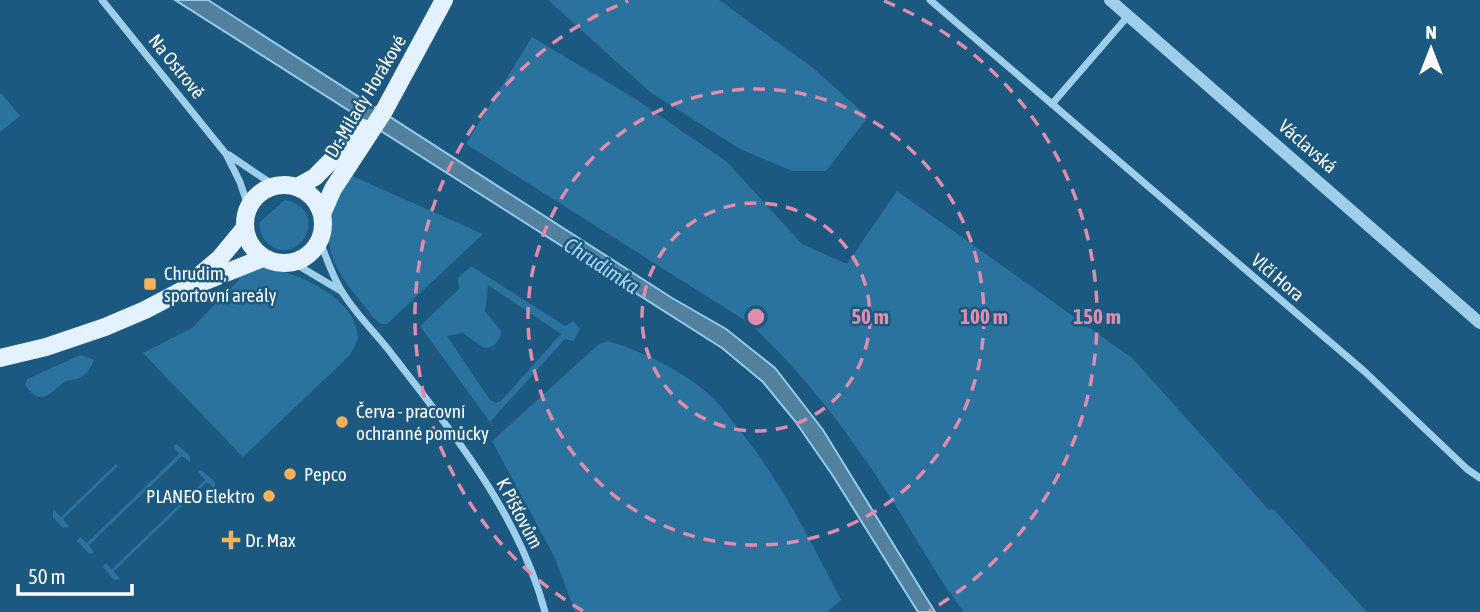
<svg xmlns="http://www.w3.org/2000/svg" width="1480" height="612" viewBox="0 0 1480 612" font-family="'Asap Condensed',sans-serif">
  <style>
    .green { fill: #2a739e; fill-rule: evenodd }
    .water { fill: #53819d; stroke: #92ccec; stroke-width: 2 }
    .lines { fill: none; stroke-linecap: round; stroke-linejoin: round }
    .minor { stroke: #9fceea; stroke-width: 7 }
    .tertiary { stroke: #9fceea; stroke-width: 12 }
    .primary { stroke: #e3f2fe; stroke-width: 18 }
    .ring { fill: none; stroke: #e08cad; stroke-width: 3.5; stroke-dasharray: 12 9 }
    .poi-dot { fill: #fbb15c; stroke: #1b5981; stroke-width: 2.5 }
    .labels { text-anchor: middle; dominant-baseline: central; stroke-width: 5; stroke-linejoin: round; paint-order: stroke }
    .street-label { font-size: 19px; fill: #fff; stroke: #1b5981 }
    .poi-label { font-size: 19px; fill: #fff; stroke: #1b5981; text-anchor: start }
    .water-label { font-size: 21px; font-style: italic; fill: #aad8f2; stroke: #1b5981 }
    .centre { fill: #e08cad; stroke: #1b5981; stroke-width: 3.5 }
    .ring-label { font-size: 21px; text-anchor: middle; font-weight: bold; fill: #e08cad; stroke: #1b5981; stroke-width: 5; stroke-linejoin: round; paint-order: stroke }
  </style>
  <rect width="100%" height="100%" fill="#1b5981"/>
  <g class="green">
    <polygon points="548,0 719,0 813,68 868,117 826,171 792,171 740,149 650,92"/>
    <path d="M532,37L634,98L727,162L802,244L847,264L897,191L1132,358L1268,509L1274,510L1367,612H964C935,575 914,533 888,494C849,433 803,372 749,323L466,144Z"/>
    <polygon points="1,93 20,116 0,132 0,94"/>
    <path d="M350,175L483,234L387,324H381L374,318C347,283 318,258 332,210C336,198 344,186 350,175Z"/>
    <path d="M285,200C330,209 302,266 271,246C262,240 259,232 260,222Z"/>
    <path d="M471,266L565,326L573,321L580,329L574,341L565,339L490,422L420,326L459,289L458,278ZM488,285L561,334L501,401L496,403L490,400L447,336L463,333L484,348C493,349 501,340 501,331L485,311Z"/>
    <path d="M259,267C294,270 358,297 358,339L350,355L243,457L143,353L192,328L239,280L238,274Z"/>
    <path d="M608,341C645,352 683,371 712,397C719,404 726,413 732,421C778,475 809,538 841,600L827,612H575L555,558L492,441L599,344Z"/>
    <path d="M81,355L94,360C91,368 85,377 76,379C74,380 67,380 66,381C51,390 43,410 25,385L27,379C45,371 62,363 81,355Z"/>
    <polygon points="176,444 190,456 190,462 182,456 89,545 94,553 89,554 77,541 80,537 87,543 179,454 173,446"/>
    <polygon points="116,464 118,466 63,519 69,527 63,528 53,517 53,512 54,510 61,517"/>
    <polygon points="201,470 215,482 215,489 207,482 114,571 120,579 114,580 103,567 105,563 112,569 205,480 198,472"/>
  </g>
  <polygon class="water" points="175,0 208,0 672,298 726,329 775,368 823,430 935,612 918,612 833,476 795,421 763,382 722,348"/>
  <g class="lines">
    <g class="minor">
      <polyline points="102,0 226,154 240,182 248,206"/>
      <polyline points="930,0 1052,104"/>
      <polyline points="1128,16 1052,104 1364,371 1467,469 1480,478"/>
      <polyline points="229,155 275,186"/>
      <path d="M320,241C326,257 332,275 341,290C355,314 378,335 394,357C455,436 519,514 545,612"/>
      <polyline points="294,263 341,291"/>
    </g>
    <polyline class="tertiary" points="1110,0 1480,323"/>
    <g class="primary">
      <circle cx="284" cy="224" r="39"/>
      <polyline points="297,187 315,177 363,128"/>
      <polyline points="322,214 333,189 384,111 444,0"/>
      <polyline points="193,281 220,258 244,229"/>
      <polyline points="0,358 46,347 105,327 145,310 183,290 263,258"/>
    </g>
  </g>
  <g class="ring">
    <circle cx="756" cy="317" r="114"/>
    <circle cx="756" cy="317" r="228"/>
    <path d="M583 611A341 341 0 0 1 628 1M884 1A341 341 0 0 1 929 611"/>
  </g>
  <g class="poi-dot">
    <rect x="143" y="277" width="14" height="14" rx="3.5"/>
    <circle cx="342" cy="422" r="7"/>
    <circle cx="290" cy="474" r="7"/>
    <circle cx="269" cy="496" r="7"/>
    <path d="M227.5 529.5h7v7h7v7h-7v7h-7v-7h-7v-7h7z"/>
  </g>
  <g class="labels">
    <g class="street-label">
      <text transform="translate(177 66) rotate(51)">Na Ostrově</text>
      <text transform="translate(365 96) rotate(-59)">Dr. Milady Horákové</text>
      <text transform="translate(1308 146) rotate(41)">Václavská</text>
      <text transform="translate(1278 277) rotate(40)">Vlčí Hora</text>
      <text transform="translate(520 513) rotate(62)">K Píšťovům</text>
    </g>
    <g class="poi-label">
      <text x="164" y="273">Chrudim,<tspan x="164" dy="22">sportovní areály</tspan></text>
      <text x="356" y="411">Červa - pracovní<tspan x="356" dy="22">ochranné pomůcky</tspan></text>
      <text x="304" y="474">Pepco</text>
      <text x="255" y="496" text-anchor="end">PLANEO Elektro</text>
      <text x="245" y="540">Dr. Max</text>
    </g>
    <g class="water-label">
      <text transform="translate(602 265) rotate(33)">Chrudimka</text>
    </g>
  </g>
  <circle cx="756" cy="317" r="10" class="centre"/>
  <g class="ring-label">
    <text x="870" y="324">50 m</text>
    <text x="984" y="324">100 m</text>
    <text x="1097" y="324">150 m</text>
  </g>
  <g transform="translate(1431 49)" stroke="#1b5981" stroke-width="5" paint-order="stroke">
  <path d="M0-5L12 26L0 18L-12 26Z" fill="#ffffff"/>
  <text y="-10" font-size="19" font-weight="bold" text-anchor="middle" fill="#ffffff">N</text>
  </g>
  <path d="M18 584v10h114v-10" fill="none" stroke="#ffffff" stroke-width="3.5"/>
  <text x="28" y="584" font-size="21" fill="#ffffff" stroke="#1b5981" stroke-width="5" paint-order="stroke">50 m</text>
</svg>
